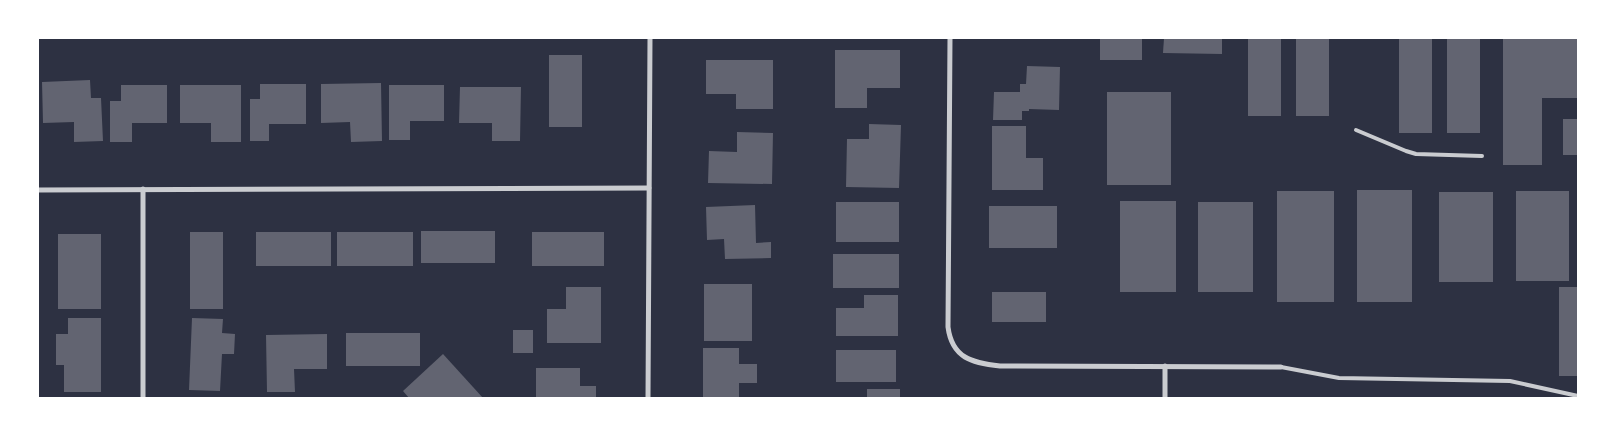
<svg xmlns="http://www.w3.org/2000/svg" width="1616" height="436" viewBox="0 0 1616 436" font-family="'Noto Sans',sans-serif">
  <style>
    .building { fill: #626471 }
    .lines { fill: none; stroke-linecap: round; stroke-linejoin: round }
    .service { stroke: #caccd0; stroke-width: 4 }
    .minor { stroke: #caccd0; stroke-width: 5 }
  </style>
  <rect width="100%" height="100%" fill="#2d3142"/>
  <g class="building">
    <rect x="1100" y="38" width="42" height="22"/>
    <polygon points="1164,38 1222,38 1222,54 1163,53"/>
    <rect x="1248" y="38" width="33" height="78"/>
    <rect x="1296" y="38" width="33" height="78"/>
    <rect x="1399" y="38" width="33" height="95"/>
    <rect x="1447" y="38" width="33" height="95"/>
    <polygon points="1503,38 1578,39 1578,98 1542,98 1542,165 1503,165"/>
    <polygon points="835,50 900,50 900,88 867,88 867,108 835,108"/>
    <rect x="549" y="55" width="33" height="72"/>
    <polygon points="706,60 773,60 773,109 736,109 736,94 706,94"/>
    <polygon points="1027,66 1060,67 1059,110 1029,109 1029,111 1022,111 1022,120 993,120 994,92 1020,92 1020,84 1026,84"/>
    <polygon points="90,80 91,98 101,98 103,141 74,142 74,122 43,123 42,82"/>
    <polygon points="381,83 382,141 351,142 350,122 321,123 321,84"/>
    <polygon points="260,84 306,84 306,124 269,124 269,141 250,141 250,99 260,99"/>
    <polygon points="121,85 167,85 167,123 132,123 132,142 110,142 110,101 121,101"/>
    <polygon points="180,85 241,85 241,142 211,142 211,123 180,123"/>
    <polygon points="389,85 444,85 444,121 410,121 410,140 389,140"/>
    <polygon points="460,87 521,87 520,141 492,141 492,123 459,123"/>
    <rect x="1107" y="92" width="64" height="93"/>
    <rect x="1563" y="119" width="15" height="36"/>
    <polygon points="869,124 901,125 899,188 846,187 847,139 869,139"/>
    <polygon points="992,126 1026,126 1026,158 1043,158 1043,190 992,190"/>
    <polygon points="737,132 773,133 772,184 708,183 709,151 737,152"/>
    <rect x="1357" y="190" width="55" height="112"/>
    <rect x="1277" y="191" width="57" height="111"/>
    <rect x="1516" y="191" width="53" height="90"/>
    <rect x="1439" y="192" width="54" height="90"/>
    <rect x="1120" y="201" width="56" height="91"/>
    <rect x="836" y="202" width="63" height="40"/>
    <rect x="1198" y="202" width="55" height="90"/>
    <polygon points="755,205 756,243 771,242 771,258 725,259 724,239 707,240 706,207"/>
    <rect x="989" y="206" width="68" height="42"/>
    <rect x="421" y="231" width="74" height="32"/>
    <rect x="190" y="232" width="33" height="77"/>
    <rect x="256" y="232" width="75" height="34"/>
    <rect x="337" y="232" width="76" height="34"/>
    <rect x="532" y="232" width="72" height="34"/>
    <rect x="58" y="234" width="43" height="75"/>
    <rect x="833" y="254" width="66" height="34"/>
    <rect x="704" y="284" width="48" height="57"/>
    <polygon points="566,287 601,287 601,343 547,343 547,309 566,309"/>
    <rect x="1559" y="287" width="19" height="89"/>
    <rect x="992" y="292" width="54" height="30"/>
    <polygon points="864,295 898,295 898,336 836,336 836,308 864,308"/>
    <polygon points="68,318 101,318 101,392 64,392 64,365 56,365 56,334 68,334"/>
    <polygon points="192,318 223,319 222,333 235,334 234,354 222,354 220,391 189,390"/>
    <rect x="513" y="330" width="20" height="23"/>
    <rect x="346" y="333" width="74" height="33"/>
    <polygon points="327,334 327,369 294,369 295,392 267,392 266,335"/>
    <polygon points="703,348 739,348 739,364 757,364 757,383 739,383 739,398 703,398"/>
    <rect x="836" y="350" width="60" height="32"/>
    <polygon points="443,354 483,398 409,398 403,391"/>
    <polygon points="536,368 580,368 580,386 596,386 596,398 536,398"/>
    <rect x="867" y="389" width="33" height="9"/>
  </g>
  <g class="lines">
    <g class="service">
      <polyline points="1356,130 1406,151 1416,154 1482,156"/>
      <polyline points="1281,367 1339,378 1510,381 1578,396"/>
    </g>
    <g class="minor">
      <path d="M950,38L948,327C952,358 972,363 1000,366L1281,367"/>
      <polyline points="38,190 649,188"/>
      <polyline points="1165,366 1165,398"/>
      <polyline points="143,398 143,189"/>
      <polyline points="648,398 650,38"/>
    </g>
  </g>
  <rect width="1616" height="436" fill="none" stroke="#ffffff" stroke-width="78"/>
</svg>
